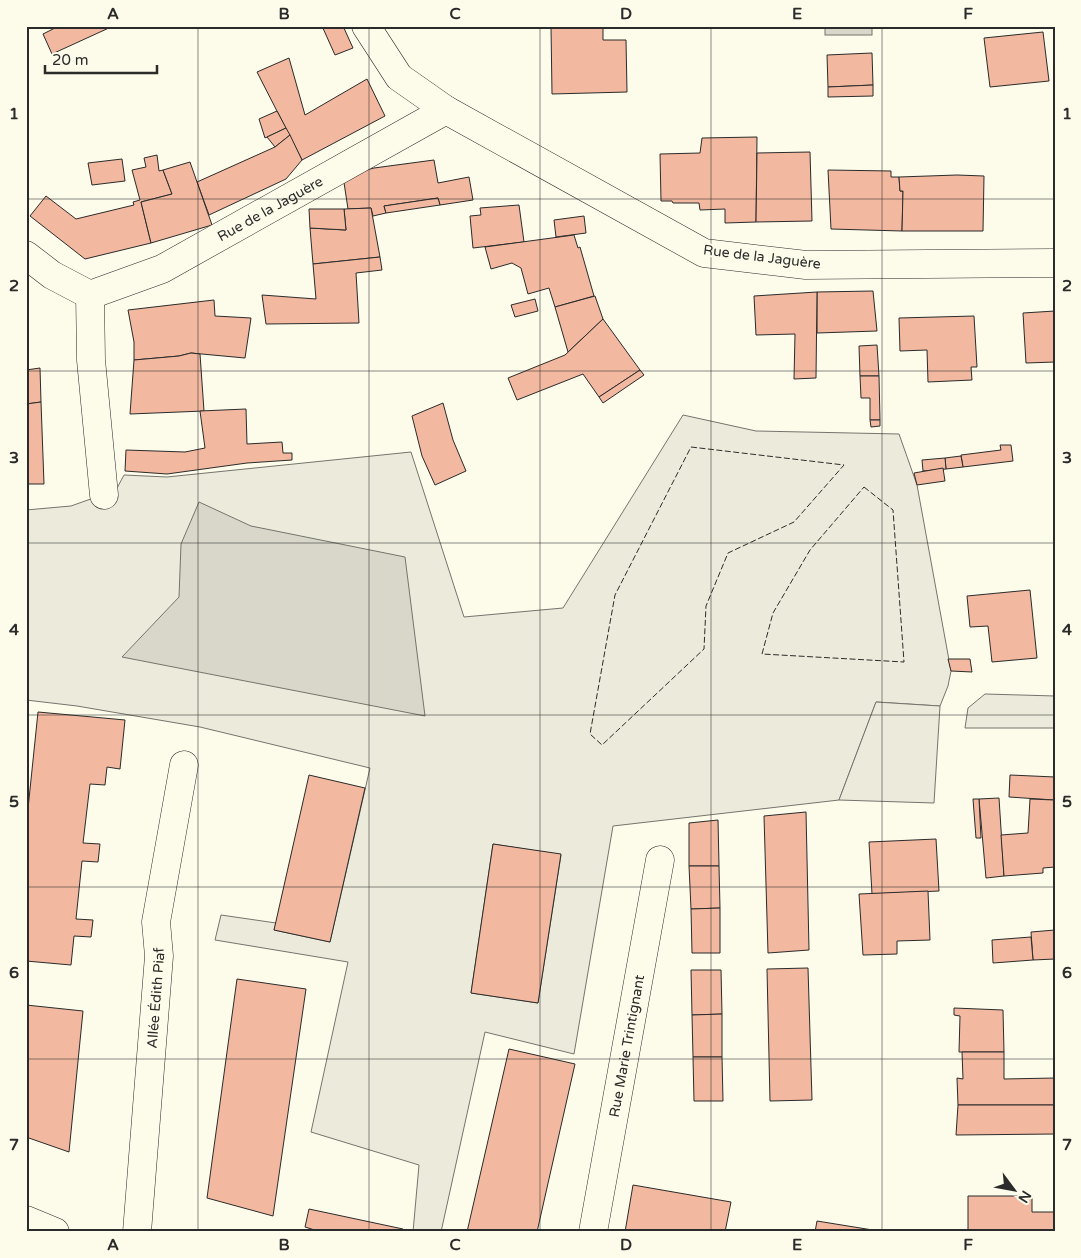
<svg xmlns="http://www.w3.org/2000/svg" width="1081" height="1258" viewBox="0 0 1081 1258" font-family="'Varela Round',sans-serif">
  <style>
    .green { fill: #ecebdb; stroke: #74746e; fill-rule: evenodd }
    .parking { fill: #eceadb; stroke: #74746e }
    .water { fill: #d8d7c9; stroke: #74746e }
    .building { fill: #f2b8a0; stroke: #2b2b2b }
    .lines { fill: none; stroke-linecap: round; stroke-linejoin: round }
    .street-casing { stroke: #2b2b2b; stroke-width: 29 }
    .street { stroke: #fdfbea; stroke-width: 28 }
    .fence { stroke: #2b2b2b; stroke-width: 1; stroke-dasharray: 6 2.5; stroke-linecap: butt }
    .grid { fill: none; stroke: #2b2b2b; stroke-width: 1; stroke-opacity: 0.55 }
    .labels { text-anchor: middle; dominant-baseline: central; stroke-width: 4; stroke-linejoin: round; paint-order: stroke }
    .street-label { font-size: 14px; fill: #2b2b2b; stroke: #fdfbea }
    .neatline { fill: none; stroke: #2b2b2b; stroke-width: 2 }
    .grid-label { font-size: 16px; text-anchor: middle; font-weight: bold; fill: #2b2b2b }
  </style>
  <rect width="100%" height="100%" fill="#fdfbea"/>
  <g class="green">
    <path d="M683,415L756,431L899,434L917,485L951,671L948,686L940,706L876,702L839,800L613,826L574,1054L485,1032L441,1232H413L419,1165L311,1132L348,962L215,940L221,915L276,923L274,930L330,942L370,768L200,727L77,706L26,700V510L71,506L116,490L124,475L167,477L411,452L464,617L563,608ZM493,844L561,855L538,1003L471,993Z"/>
    <polygon points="985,694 1055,696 1055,728 965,728 968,708"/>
  </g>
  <polygon class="parking" points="876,702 940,706 934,803 839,800"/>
  <g class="water">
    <rect x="825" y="26" width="47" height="9"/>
    <polygon points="199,502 251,526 405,557 425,716 122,657 179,597 181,544"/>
  </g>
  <g class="building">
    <polygon points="59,26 110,26 111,27 52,54 43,34"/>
    <polygon points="322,26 343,26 353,48 335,55"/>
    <polygon points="427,26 487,26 427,28"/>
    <polygon points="603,26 603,40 626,40 627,92 552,94 551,27"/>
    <polygon points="1043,32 1049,81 990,87 984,38"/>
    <polygon points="872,53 873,85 828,87 827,55"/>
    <polygon points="289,58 305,115 367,79 385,116 302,160 257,72"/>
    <polygon points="873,85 873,96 828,97 828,87"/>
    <polygon points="277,111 286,128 265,138 259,119"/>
    <polygon points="286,128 290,135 275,147 267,137"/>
    <polygon points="290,135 302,160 286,179 209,215 197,182 275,147"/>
    <polygon points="757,137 756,222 725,223 725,209 700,210 699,203 673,203 672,201 661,201 660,154 700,153 702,138"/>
    <polygon points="810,152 812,221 756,222 757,153"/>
    <polygon points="157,155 159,171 163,170 172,194 141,202 151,243 85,259 30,216 46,196 76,219 134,205 133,202 140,200 132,170 146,167 144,158"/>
    <polygon points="122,159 125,181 92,185 88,163"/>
    <polygon points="434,160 438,183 469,177 473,200 440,205 438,198 384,206 386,213 373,216 371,208 348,209 343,176 374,168"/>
    <polygon points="190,162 212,225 151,243 141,202 172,194 163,170"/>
    <polygon points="828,170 891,171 891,177 899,177 900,191 903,191 902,231 831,229"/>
    <polygon points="957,175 984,176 983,231 902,231 903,191 900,191 899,177"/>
    <polygon points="438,198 440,205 386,213 384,206"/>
    <polygon points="519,205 524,242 473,248 470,216 481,215 480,208"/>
    <polygon points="371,208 380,257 313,264 310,228 346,230 344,209"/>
    <polygon points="309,209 344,209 346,230 310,228"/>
    <polygon points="584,216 586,233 556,237 554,220"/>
    <polygon points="574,235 578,248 580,247 594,296 555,307 549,288 528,294 521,268 512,263 491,269 485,247"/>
    <polygon points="380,257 382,270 356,273 359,323 266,324 262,295 316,299 313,264"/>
    <polygon points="873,291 877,331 817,333 817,292"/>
    <polygon points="817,292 816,378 794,379 795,334 756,335 754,296"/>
    <polygon points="595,296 603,319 568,352 555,307"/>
    <polygon points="535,299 538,311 515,317 511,305"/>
    <polygon points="214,300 215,316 251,318 245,358 191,353 179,356 134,360 134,342 128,310"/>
    <polygon points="1055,311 1055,362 1026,363 1023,313"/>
    <polygon points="974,316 977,367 971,367 972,380 928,382 927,350 900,351 899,318"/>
    <polygon points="603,319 640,370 599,397 583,374 517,400 508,378 565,355"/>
    <polygon points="877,345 879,376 860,376 859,346"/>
    <polygon points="191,353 200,354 204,411 130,414 134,360 179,356"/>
    <polygon points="40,368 41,402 26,404 26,370"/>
    <polygon points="640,370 644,375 603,403 599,397"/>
    <polygon points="860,376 879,376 880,420 870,420 870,398 861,398"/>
    <polygon points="41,402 44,484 26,484 26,404"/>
    <polygon points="443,403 453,440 466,471 435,485 422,456 412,416"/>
    <polygon points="246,409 247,444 282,442 283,453 292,453 292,460 247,463 167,474 125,471 126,450 185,452 205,448 200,411"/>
    <polygon points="870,420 880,420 880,426 871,427"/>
    <polygon points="1000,445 1011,445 1013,461 963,467 961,455 1001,450"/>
    <polygon points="961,456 963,467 946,469 945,458"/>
    <polygon points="945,458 946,469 923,471 922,460"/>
    <polygon points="943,468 945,481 917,485 914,473"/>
    <polygon points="1030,590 1037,658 992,662 988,626 970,627 967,596"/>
    <polygon points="948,659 970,659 972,672 951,671"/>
    <polygon points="38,712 125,720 120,769 107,767 105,785 90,784 83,843 100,844 98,862 82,861 76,919 93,920 91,937 74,936 71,965 26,961 26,828"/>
    <polygon points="309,775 365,788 330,942 274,930"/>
    <polygon points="1010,775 1055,777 1055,808 1054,800 1009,797"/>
    <polygon points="999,798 1004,876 986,878 979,799"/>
    <polygon points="973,799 979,799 981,838 976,838"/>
    <polygon points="1030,799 1054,800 1055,867 1043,868 1043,873 1004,876 1001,835 1028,833"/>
    <polygon points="806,812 809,950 768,953 764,816"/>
    <polygon points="718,820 719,866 689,866 689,823"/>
    <polygon points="936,839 939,891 872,894 869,842"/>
    <polygon points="493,844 561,854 538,1003 471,993"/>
    <polygon points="689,866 719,866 720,908 691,909"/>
    <polygon points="928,891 930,940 897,941 897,954 863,955 859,894"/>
    <polygon points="720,908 720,953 692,953 691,909"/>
    <polygon points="1055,930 1055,959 1033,960 1031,932"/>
    <polygon points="1031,937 1033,960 993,963 992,940"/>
    <polygon points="808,968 812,1100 770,1101 767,969"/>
    <polygon points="691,970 721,970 722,1014 692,1015"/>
    <polygon points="237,979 306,989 273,1216 207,1198"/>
    <polygon points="26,1005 83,1011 69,1152 26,1137"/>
    <polygon points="954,1008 1003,1010 1004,1052 959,1052 960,1016 954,1015"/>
    <polygon points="722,1014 722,1057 693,1057 692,1015"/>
    <polygon points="509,1049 575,1064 537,1232 467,1232"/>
    <polygon points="962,1052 1004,1052 1004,1079 1055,1078 1055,1105 958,1105 957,1078 963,1079"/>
    <polygon points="693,1057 722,1057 723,1101 694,1101"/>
    <polygon points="958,1105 1055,1105 1055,1134 956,1135"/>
    <polygon points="633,1185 731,1202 725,1232 625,1232"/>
    <polygon points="968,1196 1032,1196 1032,1212 1055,1212 1055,1232 968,1232"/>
    <polygon points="309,1209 403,1229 403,1232 321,1232 305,1227"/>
    <polygon points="817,1221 885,1232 815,1232"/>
  </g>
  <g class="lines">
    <defs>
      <g id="street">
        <polyline points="366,26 399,77 446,110"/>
        <path id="s1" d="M26,255L52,275L90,295L162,269L446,110L704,253L806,265L1055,263"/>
        <polyline points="90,295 91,360 104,495"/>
        <polyline points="26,1220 55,1232"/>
        <path id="s2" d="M137,1232L159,956L156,922L184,765"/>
        <path id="s3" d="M593,1232L660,860"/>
      </g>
    </defs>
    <use href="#street" class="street-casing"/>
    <use href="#street" class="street"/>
    <g class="fence">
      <polygon points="691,447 844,465 794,522 728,553 706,606 704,649 602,745 590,734 615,595"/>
      <polygon points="864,487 893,510 904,662 762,654 773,613 810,550"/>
    </g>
  </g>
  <path class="grid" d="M198,26V1232M369,26V1232M540,26V1232M711,26V1232M882,26V1232M26,199H1055M26,371H1055M26,543H1055M26,715H1055M26,887H1055M26,1059H1055"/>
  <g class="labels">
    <g class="street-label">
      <text stroke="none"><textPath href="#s1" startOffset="276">Rue de la Jaguère</textPath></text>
      <text transform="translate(762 257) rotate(7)">Rue de la Jaguère</text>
      <text stroke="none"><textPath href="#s2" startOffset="235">Allée Édith Piaf</textPath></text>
      <text stroke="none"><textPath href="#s3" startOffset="189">Rue Marie Trintignant</textPath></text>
    </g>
  </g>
  <rect width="1081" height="1258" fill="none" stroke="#fdfbea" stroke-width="55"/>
  <g transform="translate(1014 1190) rotate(122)" stroke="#fdfbea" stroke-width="4" paint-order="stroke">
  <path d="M0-4L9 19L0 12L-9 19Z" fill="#2b2b2b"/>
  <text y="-8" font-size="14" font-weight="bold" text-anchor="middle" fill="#2b2b2b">N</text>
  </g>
  <path d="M45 65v8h112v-8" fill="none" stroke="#2b2b2b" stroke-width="2.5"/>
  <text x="52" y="65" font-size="15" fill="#2b2b2b" stroke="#fdfbea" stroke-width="4" paint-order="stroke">20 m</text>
  <rect x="28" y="28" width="1026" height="1202" class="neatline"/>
  <g class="grid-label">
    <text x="113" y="19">A</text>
    <text x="284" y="19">B</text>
    <text x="455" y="19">C</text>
    <text x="626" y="19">D</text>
    <text x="797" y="19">E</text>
    <text x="968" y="19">F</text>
    <text x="14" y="119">1</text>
    <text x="1067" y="119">1</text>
    <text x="14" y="291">2</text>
    <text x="1067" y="291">2</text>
    <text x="14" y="463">3</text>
    <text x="1067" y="463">3</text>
    <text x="14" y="635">4</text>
    <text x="1067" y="635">4</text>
    <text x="14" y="807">5</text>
    <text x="1067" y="807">5</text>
    <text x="14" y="978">6</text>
    <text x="1067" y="978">6</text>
    <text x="14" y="1150">7</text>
    <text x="1067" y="1150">7</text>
    <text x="113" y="1250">A</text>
    <text x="284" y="1250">B</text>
    <text x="455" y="1250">C</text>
    <text x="626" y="1250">D</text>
    <text x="797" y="1250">E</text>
    <text x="968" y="1250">F</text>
  </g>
</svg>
